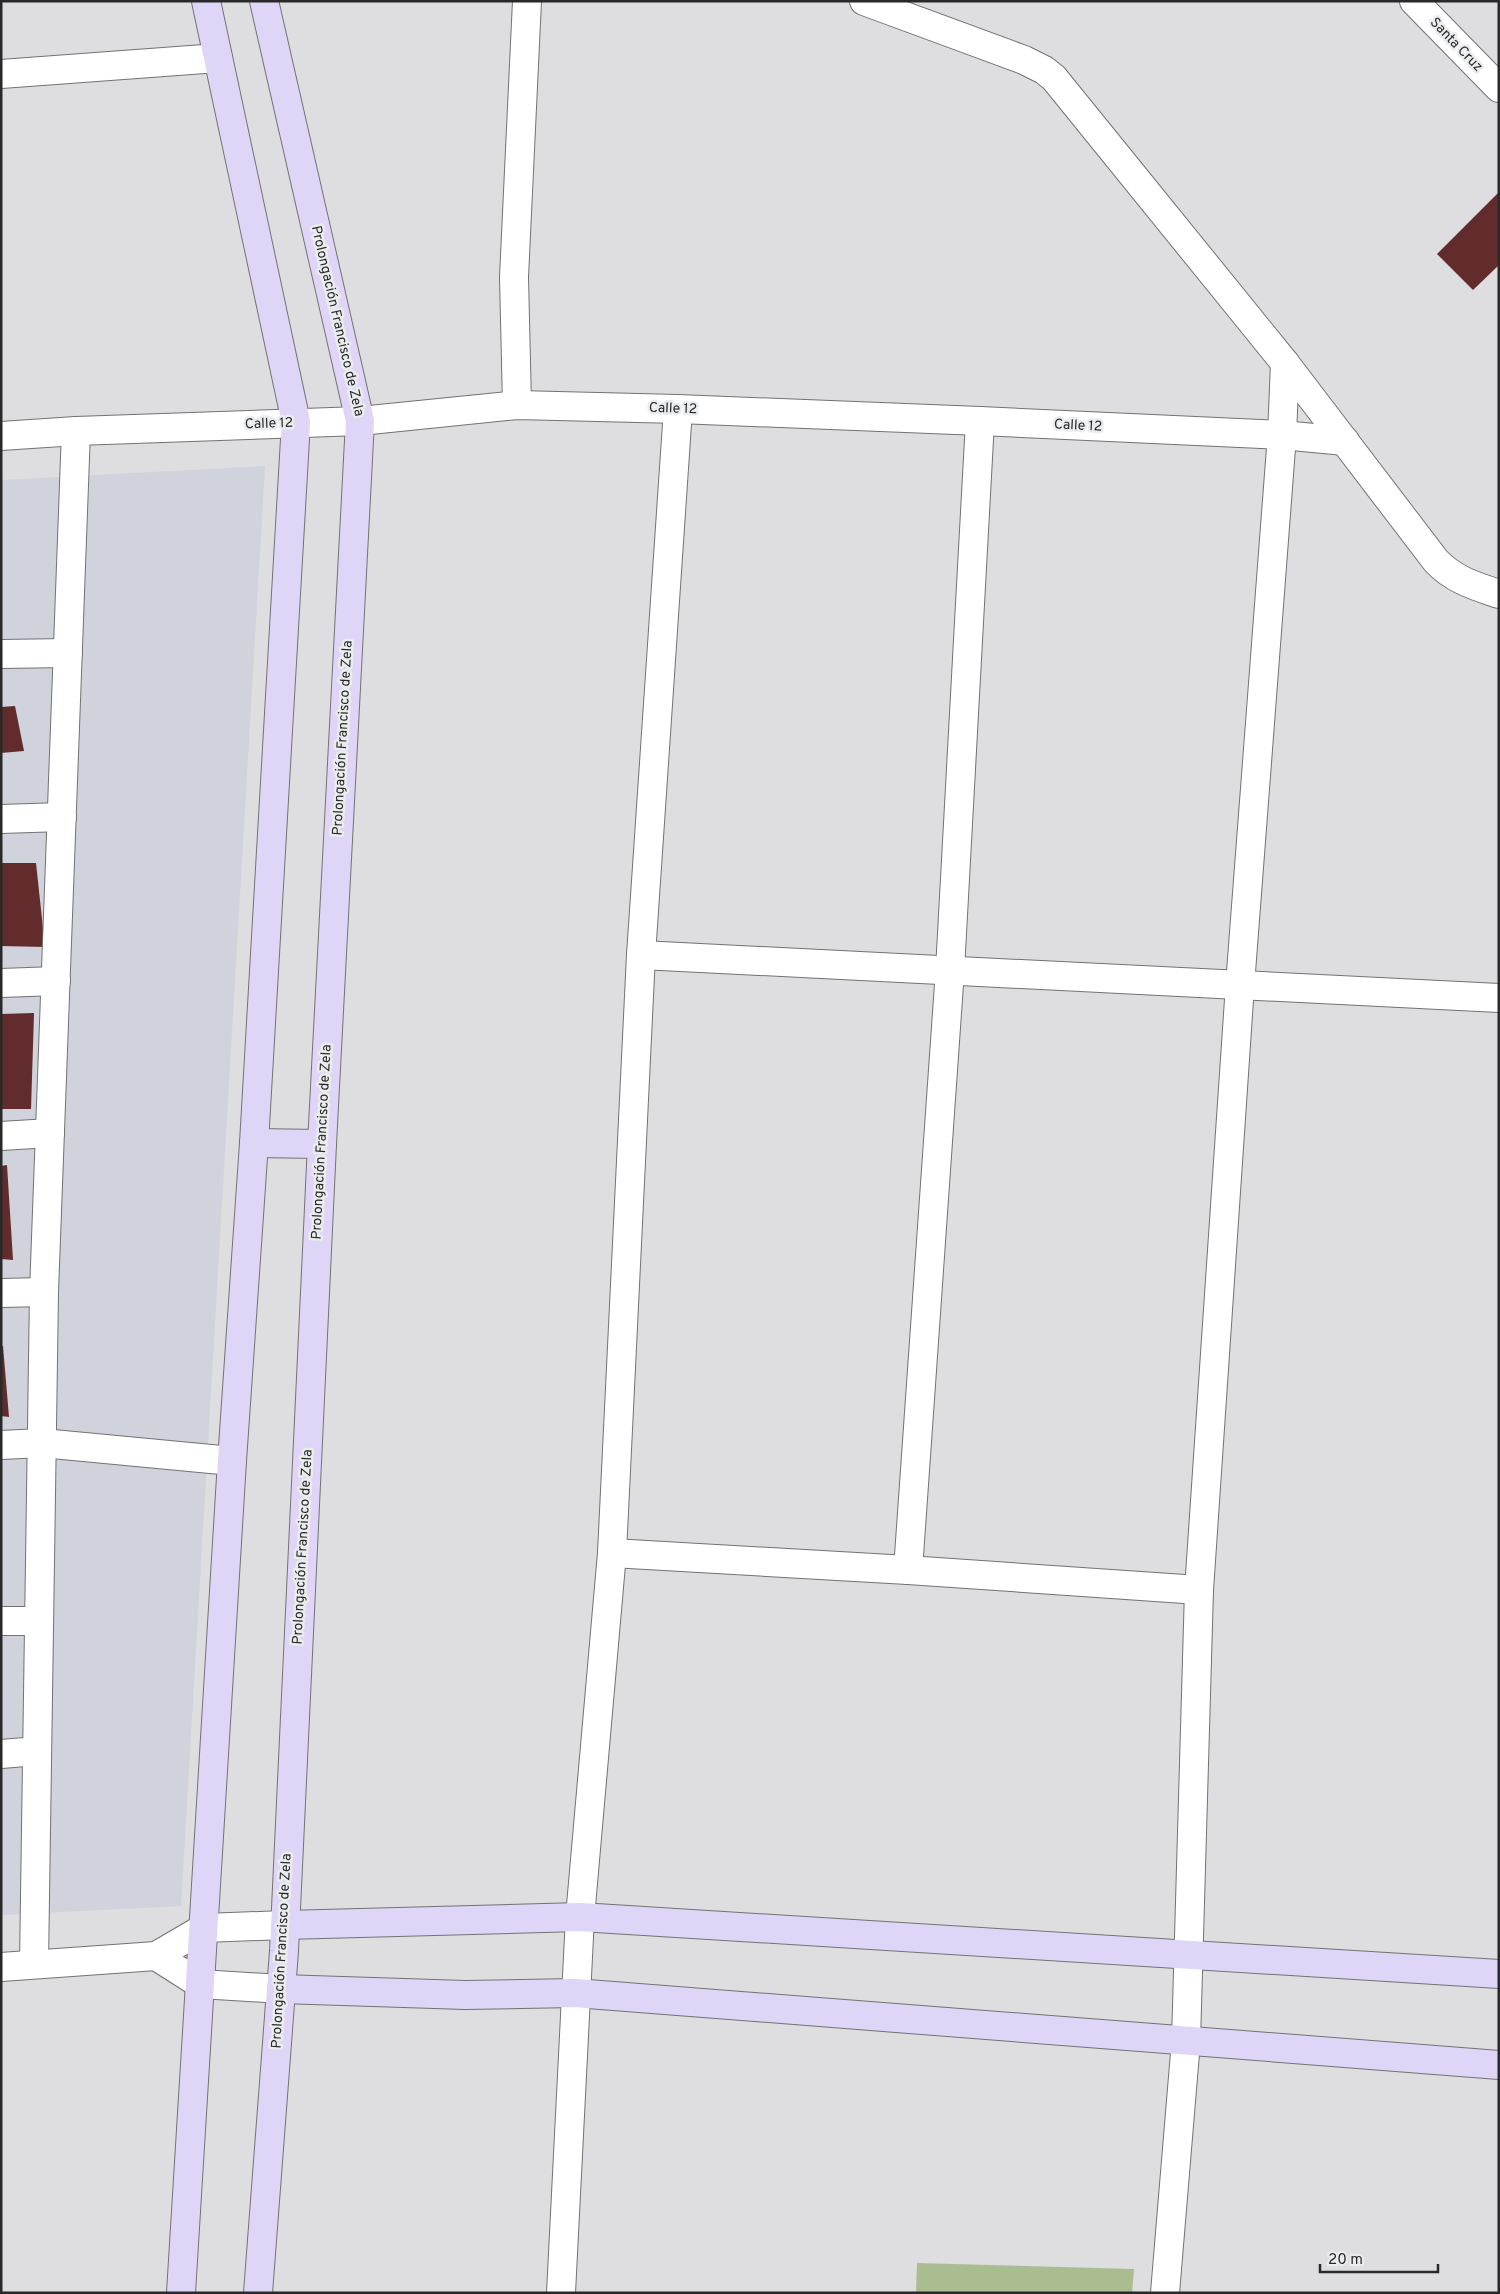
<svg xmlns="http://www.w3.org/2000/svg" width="1500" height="2294" viewBox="0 0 1500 2294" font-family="Overpass,sans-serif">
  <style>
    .built { fill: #d0d2dc }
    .green { fill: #aabd91 }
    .building { fill: #622c2d }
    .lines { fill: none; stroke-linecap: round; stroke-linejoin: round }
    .street-casing { stroke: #727275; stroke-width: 30 }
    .secondary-casing { stroke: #727275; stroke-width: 30 }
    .street { stroke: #fff; stroke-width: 28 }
    .secondary { stroke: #dfd6f7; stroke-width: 28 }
    .labels { text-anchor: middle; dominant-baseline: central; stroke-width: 5; stroke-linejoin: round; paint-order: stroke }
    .street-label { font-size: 14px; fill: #29292a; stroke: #ebecee }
  </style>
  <rect width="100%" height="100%" fill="#dedee1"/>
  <polygon class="built" points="265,466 181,1906 1,1915 1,480"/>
  <polygon class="green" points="917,2263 1134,2269 1132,2293 916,2293"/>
  <g class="building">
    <polygon points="1499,192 1499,265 1473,290 1437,254"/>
    <polygon points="15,706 24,751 1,753 1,707"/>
    <polygon points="1,863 36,863 45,947 1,946"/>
    <polygon points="34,1013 31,1109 1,1109 1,1014"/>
    <polygon points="7,1165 13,1260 1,1259 1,1166"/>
    <polygon points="1,1346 3,1346 9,1417 1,1416"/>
  </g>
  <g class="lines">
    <defs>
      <g id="street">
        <path d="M864,1L1024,60L1044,70L1054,78L1285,363L1436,561C1454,580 1475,586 1499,594"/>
        <polyline points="1414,1 1499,88"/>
        <polyline points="1,74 218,58"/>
        <polyline points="517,405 514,277 527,1"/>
        <polyline points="1,436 76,431 360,421 517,405 678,409 980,421 1282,435 1345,441"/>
        <polyline points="1,654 68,653"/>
        <polyline points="1,819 62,817"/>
        <polyline points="641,955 1499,998"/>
        <polyline points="1,983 56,981"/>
        <polyline points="1,1136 50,1133"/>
        <polyline points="1,1293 44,1292"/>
        <polyline points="1,1445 42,1443 232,1461"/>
        <polyline points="612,1553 908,1570 1199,1590"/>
        <polyline points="908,1570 950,970 980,421"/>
        <polyline points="1,1621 39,1621"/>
        <polyline points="1,1754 37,1751"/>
        <polyline points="156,1956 200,1984 281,1989"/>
        <polyline points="34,1964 44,1292 76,431"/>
        <polyline points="1,1967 156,1956 204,1928 285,1925"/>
        <polyline points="561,2293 580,1917 612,1553 641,955 678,409"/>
        <polyline points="1165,2293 1186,2041 1199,1590 1240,985 1282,435 1285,363"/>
      </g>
      <g id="secondary">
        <polyline points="254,1143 322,1144"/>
        <polyline points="285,1925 580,1917 1499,1974"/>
        <polyline points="281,1989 465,1995 575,1993 1499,2065"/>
        <polyline points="181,2293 232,1461 254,1143 296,422 206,1"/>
        <polyline points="258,2293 284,1951 322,1144 360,421 264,1"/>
      </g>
    </defs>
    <use href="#street" class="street-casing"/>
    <use href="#secondary" class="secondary-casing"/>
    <use href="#street" class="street"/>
    <use href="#secondary" class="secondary"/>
  </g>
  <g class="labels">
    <g class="street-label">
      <text transform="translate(1456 45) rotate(46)">Santa Cruz</text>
      <text transform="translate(337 321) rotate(77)">Prolongación Francisco de Zela</text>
      <text transform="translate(673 409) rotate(2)">Calle 12</text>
      <text transform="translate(269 424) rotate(-2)">Calle 12</text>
      <text transform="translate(1078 426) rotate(3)">Calle 12</text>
      <text transform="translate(343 738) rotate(-87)">Prolongación Francisco de Zela</text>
      <text transform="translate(322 1142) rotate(-87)">Prolongación Francisco de Zela</text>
      <text transform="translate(303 1547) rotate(-87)">Prolongación Francisco de Zela</text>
      <text transform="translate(282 1951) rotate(-87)">Prolongación Francisco de Zela</text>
    </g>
  </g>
  <rect width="1500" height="2294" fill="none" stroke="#29292a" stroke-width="5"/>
  <path d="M1320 2264v8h118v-8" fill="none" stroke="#29292a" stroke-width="2.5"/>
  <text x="1328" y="2264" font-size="15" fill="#29292a" stroke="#ebecee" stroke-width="4" paint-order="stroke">20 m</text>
</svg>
